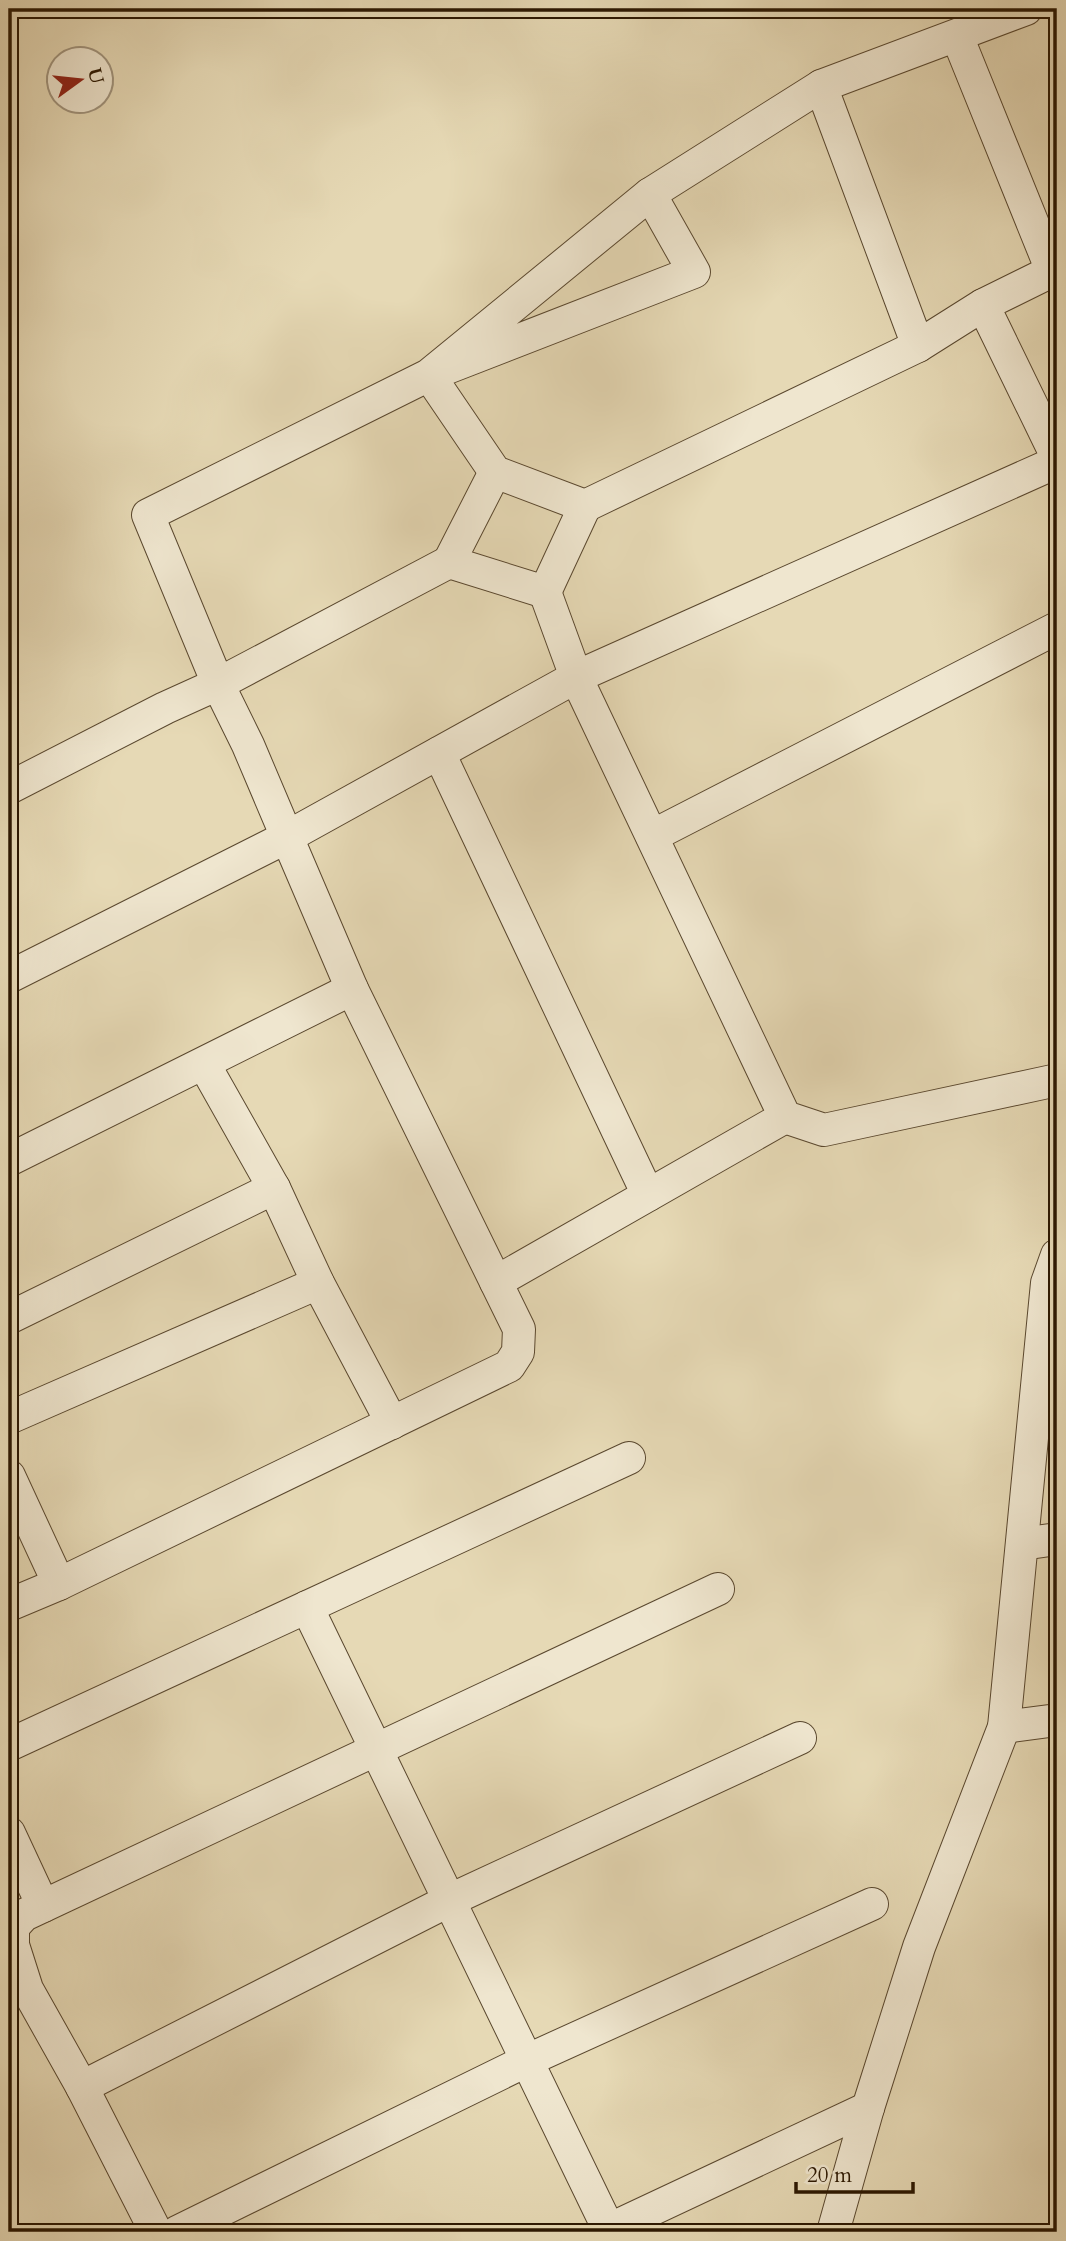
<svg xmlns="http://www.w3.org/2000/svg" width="1066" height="2241" viewBox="0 0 1066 2241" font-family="Cardo,serif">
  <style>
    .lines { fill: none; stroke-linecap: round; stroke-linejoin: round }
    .minor-casing { stroke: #5a482f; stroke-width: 34 }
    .minor { stroke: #efe6cf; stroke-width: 32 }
  </style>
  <rect width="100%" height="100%" fill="#e6d9b5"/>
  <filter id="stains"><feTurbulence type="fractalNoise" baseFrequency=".00286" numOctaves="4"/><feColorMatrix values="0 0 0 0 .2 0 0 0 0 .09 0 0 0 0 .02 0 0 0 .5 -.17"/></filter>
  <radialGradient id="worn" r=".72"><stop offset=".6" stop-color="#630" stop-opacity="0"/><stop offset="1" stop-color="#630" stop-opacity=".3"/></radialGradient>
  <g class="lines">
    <defs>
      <g id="minor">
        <polyline points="957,36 1052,271 1057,269"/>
        <polyline points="821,86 918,346 983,305"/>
        <polyline points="650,194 821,86 1026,9"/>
        <polyline points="1052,271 983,305 1057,457"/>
        <polyline points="495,472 449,562 545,592 585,506"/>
        <polyline points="449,562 218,684 148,515 429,375 694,272 650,194 429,375 495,472 585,506 918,346"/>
        <polyline points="545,592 576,677 785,1117 824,1130 1057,1080"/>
        <polyline points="439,753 648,1195"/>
        <polyline points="9,788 165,708 218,684 248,745 287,837 576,677 1057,462"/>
        <polyline points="652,836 1057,628"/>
        <polyline points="9,977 287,837 352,989 519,1329 518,1352 509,1366 59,1584 9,1605"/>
        <polyline points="204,1064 274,1188 318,1283 392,1423"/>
        <polyline points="9,1160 352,989"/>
        <polyline points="496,1282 785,1117"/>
        <polyline points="9,1318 274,1188"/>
        <polyline points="9,1418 318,1283"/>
        <polyline points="9,1476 59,1584"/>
        <polyline points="1022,1544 1057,1539"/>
        <polyline points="307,1607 609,2230"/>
        <polyline points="1004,1727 1057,1720"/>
        <polyline points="9,1745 629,1458"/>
        <polyline points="9,1833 43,1906"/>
        <polyline points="82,2087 450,1900 800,1738"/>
        <polyline points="156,2232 82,2087 27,1989 13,1945 13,1927 24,1915 718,1589"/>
        <polyline points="177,2232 528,2060 872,1904"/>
        <polyline points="604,2232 868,2108"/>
        <polyline points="833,2232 868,2108 919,1947 1004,1727 1047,1283 1057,1255"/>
      </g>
    </defs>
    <use href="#minor" class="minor-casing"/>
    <use href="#minor" class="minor"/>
  </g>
  <rect width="1066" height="2241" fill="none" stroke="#e6d9b5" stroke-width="35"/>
  <rect x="10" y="10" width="1045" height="2220" fill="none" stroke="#2c1802" stroke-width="3.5"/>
  <rect x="18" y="18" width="1031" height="2206" fill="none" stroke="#2c1802" stroke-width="2"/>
  <g transform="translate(80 80) rotate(75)"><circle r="33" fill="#efe6cf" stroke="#a1947d" stroke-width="2"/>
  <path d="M0-5L12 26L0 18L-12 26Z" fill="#8f2418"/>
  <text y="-10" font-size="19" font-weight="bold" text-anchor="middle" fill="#2c1802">U</text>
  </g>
  <path d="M796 2182v10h117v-10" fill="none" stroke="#2c1802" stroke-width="3.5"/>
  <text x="807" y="2182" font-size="21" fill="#2c1802" stroke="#efe6cf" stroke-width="5" paint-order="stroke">20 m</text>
  <rect width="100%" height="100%" filter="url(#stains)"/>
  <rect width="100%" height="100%" fill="url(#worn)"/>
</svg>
